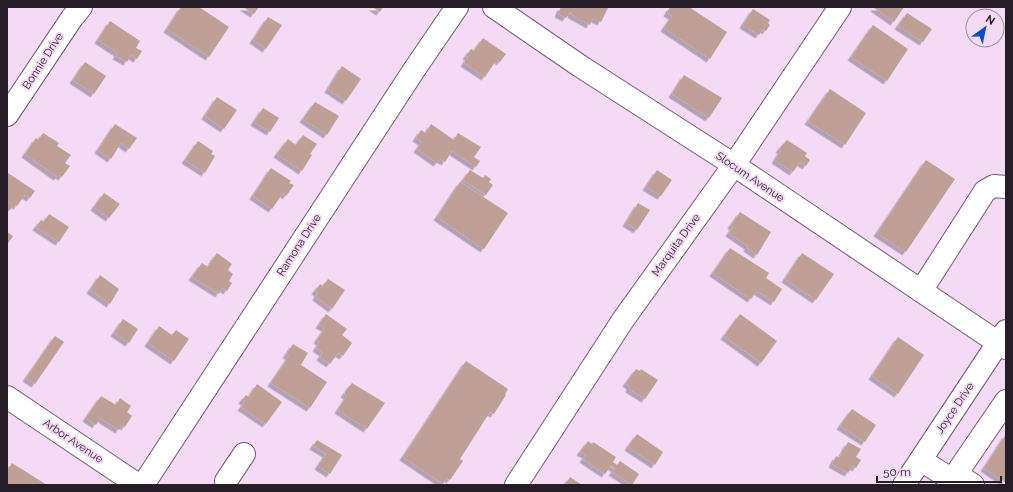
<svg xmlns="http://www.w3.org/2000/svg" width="1013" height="492" viewBox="0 0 1013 492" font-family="Raleway,sans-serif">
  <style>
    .building { fill: #bfa097; filter: url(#shadow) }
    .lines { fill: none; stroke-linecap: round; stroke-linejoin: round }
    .minor-casing { stroke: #725a72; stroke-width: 24 }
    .minor { stroke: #fff; stroke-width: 22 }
    .labels { text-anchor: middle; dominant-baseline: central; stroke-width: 4; stroke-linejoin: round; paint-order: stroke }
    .street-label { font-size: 11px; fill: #271d26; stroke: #f5daf5 }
  </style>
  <defs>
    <filter id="shadow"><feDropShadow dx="-3.5" dy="3.5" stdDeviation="0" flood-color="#0004"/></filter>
  </defs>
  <rect width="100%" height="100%" fill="#f5daf5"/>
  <g class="building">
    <polygon points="181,7 199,7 229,27 209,57 167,29"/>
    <polygon points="243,7 259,7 254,14"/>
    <polygon points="372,7 383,7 380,12"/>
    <polygon points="561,7 606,7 608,8 601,22 593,18 590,25 572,15 570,12 566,18 558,14"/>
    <polygon points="670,7 689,7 727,32 710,59 664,28 672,16 667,13"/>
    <polygon points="875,7 904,7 894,22 874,8"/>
    <polygon points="753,9 770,20 768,23 770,25 766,31 763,29 759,35 743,25"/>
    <polygon points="907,13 932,29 923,42 898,26"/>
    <polygon points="268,17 282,25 266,49 253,40"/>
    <polygon points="110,21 140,41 136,48 142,51 137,59 131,55 127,62 116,56 118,53 98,40"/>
    <polygon points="873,25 908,49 887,81 851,57"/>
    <polygon points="483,38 506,54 500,62 497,59 485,77 464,63 468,57 466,56 471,49 474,51"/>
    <polygon points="85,62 106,76 94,94 73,80"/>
    <polygon points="342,66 361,79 346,101 328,89"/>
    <polygon points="684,75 722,98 709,118 672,94"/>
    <polygon points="830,89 866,113 845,145 808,121"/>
    <polygon points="217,97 237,110 224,129 205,116"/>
    <polygon points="315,102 339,116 327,135 303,119"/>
    <polygon points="263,108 279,118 270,132 254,122"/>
    <polygon points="115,124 137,138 129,149 121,143 111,159 98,150"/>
    <polygon points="431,124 454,140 458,133 481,147 474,157 480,161 476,167 452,151 445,162 440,159 437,163 417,149 422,142 416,138 421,130 426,133"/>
    <polygon points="43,133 59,143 57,146 71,155 65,163 70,166 62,177 59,175 57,177 25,154 36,138 38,140"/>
    <polygon points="303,135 317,144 310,154 312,155 302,171 277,154 288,139 296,145"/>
    <polygon points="787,140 807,153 805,156 810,160 806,166 800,162 793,172 775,160 781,150 779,149"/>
    <polygon points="198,141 213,151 211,154 215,156 205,173 185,160"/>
    <polygon points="926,160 955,179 906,252 877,233"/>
    <polygon points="271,168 291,181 289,183 294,185 286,196 283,193 272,209 253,196"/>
    <polygon points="470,170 483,178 485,175 491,179 489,182 493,185 486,195 463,180"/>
    <polygon points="657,170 672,180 661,196 646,187"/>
    <polygon points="8,173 35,191 30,198 25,195 17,206 15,205 7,212"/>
    <polygon points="460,182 508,213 484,249 437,217"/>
    <polygon points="104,193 120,204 109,218 94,207"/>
    <polygon points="638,203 650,210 637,230 626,223"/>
    <polygon points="740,212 771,232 757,255 747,248 748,246 729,233 733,227 731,225"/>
    <polygon points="49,214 69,227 59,242 36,227 41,220 44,222"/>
    <polygon points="7,232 13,236 7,245"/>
    <polygon points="730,248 769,273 766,278 782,289 774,302 757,291 751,299 713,273"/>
    <polygon points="217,253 232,264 228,270 233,274 229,281 232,283 227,291 222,288 219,294 192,277 202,263 208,267"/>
    <polygon points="802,253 834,274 816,300 785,279"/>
    <polygon points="100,275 119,289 110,304 90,290"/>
    <polygon points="328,279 345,290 332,309 316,297 318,293 315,291 320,284 323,286"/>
    <polygon points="326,314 347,329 342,335 352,343 343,356 338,353 330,364 320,357 323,353 316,348 320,342 317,340 325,328 319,325"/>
    <polygon points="740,314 777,341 761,363 724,336"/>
    <polygon points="123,319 138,329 129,343 114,333"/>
    <polygon points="159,326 172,335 176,330 189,339 174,361 148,343"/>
    <polygon points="55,336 64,342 35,384 26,378"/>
    <polygon points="898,337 924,355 898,394 872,376"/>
    <polygon points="293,344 308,353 301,365 327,382 310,408 271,383 289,356 286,355"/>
    <polygon points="466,361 508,389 505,394 506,395 494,414 490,412 460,459 463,461 450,480 447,478 443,484 403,457"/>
    <polygon points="636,369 640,371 641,369 658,380 645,399 629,389 630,386 626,383"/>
    <polygon points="352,383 385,403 367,429 338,410 347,396 344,394"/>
    <polygon points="257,384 282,402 266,424 241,407 245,402 242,400 246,395 249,397"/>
    <polygon points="101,396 116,405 120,398 131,406 127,412 132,416 125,427 122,425 119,430 100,418 96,425 86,418"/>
    <polygon points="852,409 876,425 865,442 840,426"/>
    <polygon points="637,434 663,452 655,465 628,447"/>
    <polygon points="1006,434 1006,483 984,468"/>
    <polygon points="317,440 342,455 330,474 318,466 326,454 313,446"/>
    <polygon points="588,441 592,444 593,442 616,457 613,462 617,465 620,461 639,474 632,485 612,472 615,469 611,466 605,474 583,459 586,455 580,452"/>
    <polygon points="848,442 861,449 856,457 861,460 856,468 853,466 848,473 832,464 836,456 839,458"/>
    <polygon points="12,463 47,485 7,485 7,471"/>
    <polygon points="570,477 582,485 565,485"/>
  </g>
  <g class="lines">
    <defs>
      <g id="minor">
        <polyline points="494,7 580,66 734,165 1006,348"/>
        <polyline points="7,115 72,18 81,7"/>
        <polyline points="921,291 985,191 994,186 1006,187"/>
        <polyline points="7,397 138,485"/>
        <polyline points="921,460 952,480 1006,401"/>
        <polyline points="956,474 973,485"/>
        <polyline points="226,481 244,454"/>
        <polyline points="143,485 414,70 457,7"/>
        <polyline points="516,485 623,320 734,165 840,7"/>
        <polyline points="904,485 1006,331"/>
      </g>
    </defs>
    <use href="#minor" class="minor-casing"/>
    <use href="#minor" class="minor"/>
  </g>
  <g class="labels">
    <g class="street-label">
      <text transform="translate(43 61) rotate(-57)">Bonnie Drive</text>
      <text transform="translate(750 177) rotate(34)">Slocum Avenue</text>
      <text transform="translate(299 245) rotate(-57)">Ramona Drive</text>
      <text transform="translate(676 245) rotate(-54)">Marquita Drive</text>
      <text transform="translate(955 408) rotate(-56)">Joyce Drive</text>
      <text transform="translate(73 441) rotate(34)">Arbor Avenue</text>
    </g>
  </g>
  <rect width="1013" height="492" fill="none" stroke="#271d26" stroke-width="16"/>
  <g transform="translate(985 28) rotate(33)"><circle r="19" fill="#f5daf5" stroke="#a38ea2"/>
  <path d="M0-3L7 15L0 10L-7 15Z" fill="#0d4eb9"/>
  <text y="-6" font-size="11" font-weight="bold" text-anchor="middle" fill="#271d26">N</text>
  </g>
  <path d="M877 476v6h124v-6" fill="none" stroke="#271d26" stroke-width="2"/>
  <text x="883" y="476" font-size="12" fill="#271d26" stroke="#f5daf5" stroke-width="3" paint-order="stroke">50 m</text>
</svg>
